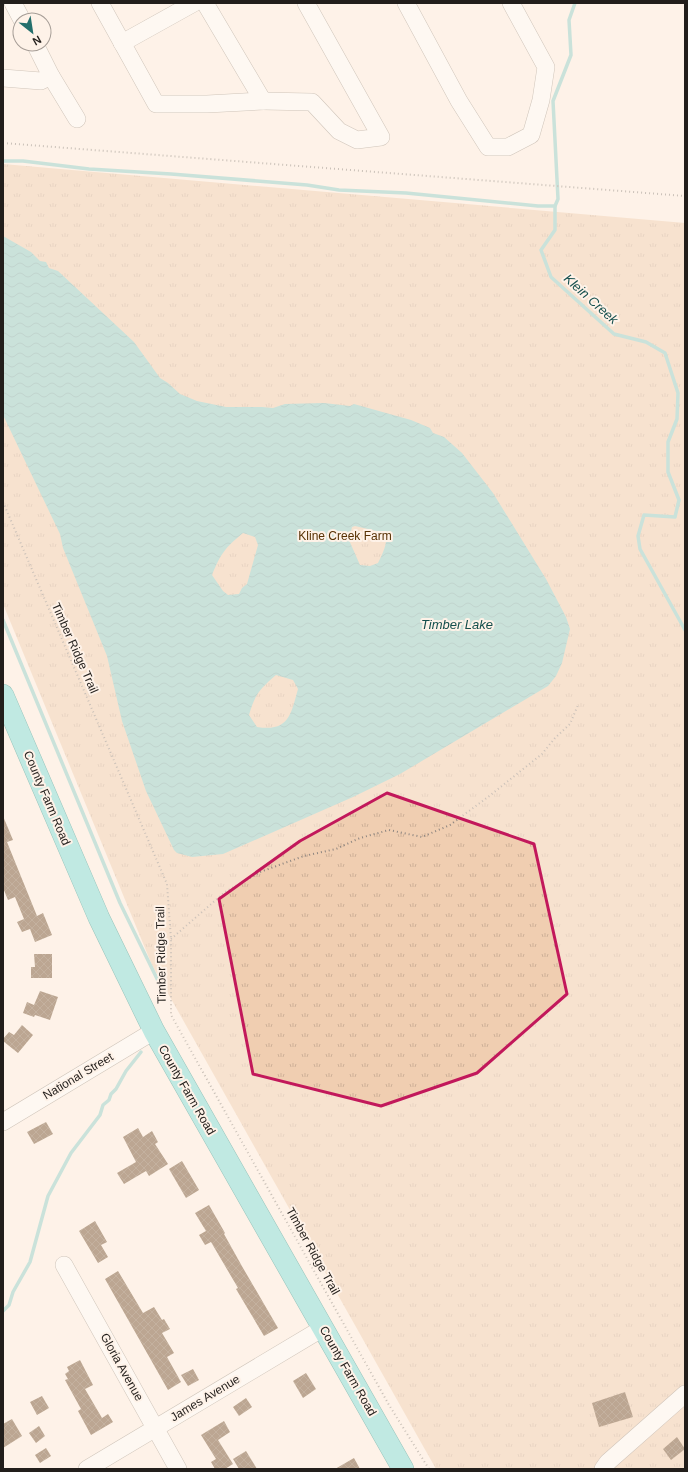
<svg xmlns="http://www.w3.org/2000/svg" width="688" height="1472" viewBox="0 0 688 1472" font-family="Arial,sans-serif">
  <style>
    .park { fill: url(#park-tufts) }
    .water { fill: url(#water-waves); fill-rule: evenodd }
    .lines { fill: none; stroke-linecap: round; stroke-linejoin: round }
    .stream { stroke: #8ccecb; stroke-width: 3.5 }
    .building { fill: url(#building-cross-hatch) }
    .minor-casing { stroke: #998e84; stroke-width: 18 }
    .major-casing { stroke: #1e8c88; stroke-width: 22 }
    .path { stroke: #8e8680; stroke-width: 2; stroke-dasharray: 1 3; stroke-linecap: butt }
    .minor { stroke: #fff; stroke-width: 17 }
    .major { stroke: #77dedb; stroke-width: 21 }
    .marked { fill: none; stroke: #c2185b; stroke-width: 3; stroke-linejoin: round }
    .labels { text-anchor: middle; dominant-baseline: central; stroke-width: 4; stroke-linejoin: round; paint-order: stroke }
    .park-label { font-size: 12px; fill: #573104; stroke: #fef2e8 }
    .street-label { font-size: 12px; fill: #221e1b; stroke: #fef2e8 }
    .water-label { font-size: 13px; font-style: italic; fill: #144e4c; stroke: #fef2e8 }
  </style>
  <defs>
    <pattern id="park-tufts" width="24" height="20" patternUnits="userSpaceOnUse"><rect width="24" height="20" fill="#f0ceb1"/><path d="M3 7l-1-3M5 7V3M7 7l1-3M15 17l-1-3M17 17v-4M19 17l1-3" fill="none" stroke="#ceb098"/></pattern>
    <pattern id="water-waves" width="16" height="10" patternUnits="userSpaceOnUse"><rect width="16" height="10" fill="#8ccecb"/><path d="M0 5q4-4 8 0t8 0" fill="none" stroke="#78b0ae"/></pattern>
    <pattern id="building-cross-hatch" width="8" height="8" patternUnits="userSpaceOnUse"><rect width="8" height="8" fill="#6e4b2a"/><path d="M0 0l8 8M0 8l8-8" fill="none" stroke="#7e6247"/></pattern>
  </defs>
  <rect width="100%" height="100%" fill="#fef2e8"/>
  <polygon class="park" points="3,164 685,223 685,1469 436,1469 152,965 3,604"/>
  <path class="water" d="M3,236L31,252L40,261L46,262L49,268L58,271L134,342L160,378L168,383L180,394L197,401L226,407H262L273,408L285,404L324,403L350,406L354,404L411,420L430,428L433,433L444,437L462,453L493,493L546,579L566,617L570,629L562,663L556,676L548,686L400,774L353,797L223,854L192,857L177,853L174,850L146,791L122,721L107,656L63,548L60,534L3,415ZM355,526L385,533C389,542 382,555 378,563L370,566L360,565L349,540L352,527ZM243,533L255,537L258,545L247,584L242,588L239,594L228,595L223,591L212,575C221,553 225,548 243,533ZM276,675L293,680L298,689C291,714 289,732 257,727L249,715C255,694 260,689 276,675Z"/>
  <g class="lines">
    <g class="stream">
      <polyline points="575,3 569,20 571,55 553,101 558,199 555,206 555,230 541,250 551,277 614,334 646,342 665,353 678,393 677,419 668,442 668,472 679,500 675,517 644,515 638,536 640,549 685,630"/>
      <polyline points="3,161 23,161 89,169 171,174 307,185 339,190 406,193 538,206 555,206"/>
      <polyline points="3,620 120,903 163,991"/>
      <polyline points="3,1311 9,1305 13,1292 30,1262 48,1196 71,1153 100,1115 103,1105 109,1100 111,1094 116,1089 126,1071 141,1052"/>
    </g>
  </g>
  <g class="building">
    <polygon points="3,816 13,840 7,842 37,916 43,913 52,935 35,942 30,929 22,932 17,922 24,919 15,897 8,900 3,888"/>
    <polygon points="34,954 52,954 52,978 31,978 31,967 35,967"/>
    <polygon points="40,991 58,997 50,1020 35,1015 34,1017 23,1013 27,1002 34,1005"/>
    <polygon points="22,1025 33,1035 18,1053 3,1041 3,1039 9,1032 14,1035"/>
    <polygon points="46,1122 53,1134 34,1144 27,1132"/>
    <polygon points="138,1128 143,1137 152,1131 158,1142 155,1144 168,1164 149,1176 146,1171 124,1184 117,1173 136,1162 123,1137"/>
    <polygon points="182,1161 199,1190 186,1198 169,1169"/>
    <polygon points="209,1205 225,1233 224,1234 243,1268 278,1328 264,1336 236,1289 238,1288 211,1242 205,1245 199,1235 206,1231 195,1213"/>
    <polygon points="95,1221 107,1242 101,1245 108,1257 98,1263 79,1231"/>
    <polygon points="118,1271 143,1313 154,1307 162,1320 164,1319 170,1329 162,1333 174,1353 167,1357 181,1382 168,1390 105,1279"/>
    <polygon points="80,1360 93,1385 85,1389 102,1418 108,1414 113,1422 91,1435 78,1411 81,1409 65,1380 68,1379 65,1374 69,1371 67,1367"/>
    <polygon points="193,1369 199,1380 188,1386 181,1375"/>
    <polygon points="306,1373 316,1389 303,1398 293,1381"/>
    <polygon points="625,1392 633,1417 599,1427 592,1403"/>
    <polygon points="42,1396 49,1408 37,1415 30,1402"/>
    <polygon points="246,1398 252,1407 239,1416 233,1407"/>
    <polygon points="12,1419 22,1436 3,1448 3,1424"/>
    <polygon points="224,1421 230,1432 218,1440 233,1464 225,1469 215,1469 211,1462 216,1459 201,1435"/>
    <polygon points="39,1426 45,1436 36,1443 29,1433"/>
    <polygon points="677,1437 685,1449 671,1460 663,1449"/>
    <polygon points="46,1448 51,1456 40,1463 35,1455"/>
    <polygon points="246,1451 257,1469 239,1469 233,1459"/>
    <polygon points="354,1458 360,1469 335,1469"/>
  </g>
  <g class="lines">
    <defs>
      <g id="minor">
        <polyline points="13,3 22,20"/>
        <polyline points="100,3 156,104 207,104 263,101 205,3"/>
        <polyline points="406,3 459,101 488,147 508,147 531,135 541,100 546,67 511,3"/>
        <polyline points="122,43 194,3"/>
        <polyline points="51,76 77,119"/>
        <polyline points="3,78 41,81 51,76 35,44"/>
        <polyline points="263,101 312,102 339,131 357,140 381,137 306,3"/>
        <polyline points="3,1122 154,1031"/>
        <polyline points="64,1265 178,1469"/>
        <polyline points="87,1469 323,1328"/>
        <polyline points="603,1469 608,1462 685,1394"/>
      </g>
      <polyline id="major" points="3,695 99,918 154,1031 403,1469"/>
    </defs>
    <use href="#minor" class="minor-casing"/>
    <use href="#major" class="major-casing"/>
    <g class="path">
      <polyline points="3,143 685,196"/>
      <polyline points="3,502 167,884 171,939 171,1015 389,1405 429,1469"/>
      <polyline points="171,939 225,892 260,872 304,856 336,849 360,838 389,830 422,837 450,825 488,797 542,754 555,738 570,724 578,705"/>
    </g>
    <use href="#minor" class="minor"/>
    <use href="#major" class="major"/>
  </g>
  <path d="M0 0H688V1472H0ZM387,793L534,844L567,994L477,1073L381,1106L253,1074L219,899L300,841Z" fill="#fef2e8" fill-opacity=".55" fill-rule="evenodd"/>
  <path class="marked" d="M387,793L534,844L567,994L477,1073L381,1106L253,1074L219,899L300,841Z"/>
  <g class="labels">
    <g class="park-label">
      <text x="345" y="536">Kline Creek Farm</text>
    </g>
    <g class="street-label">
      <text transform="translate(75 648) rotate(66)">Timber Ridge Trail</text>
      <text transform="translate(47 798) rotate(67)">County Farm Road</text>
      <text transform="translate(161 955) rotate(-91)">Timber Ridge Trail</text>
      <text transform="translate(78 1076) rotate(-31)">National Street</text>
      <text transform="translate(187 1090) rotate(60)">County Farm Road</text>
      <text transform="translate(313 1251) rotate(61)">Timber Ridge Trail</text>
      <text transform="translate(122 1367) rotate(61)">Gloria Avenue</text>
      <text transform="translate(348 1371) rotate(60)">County Farm Road</text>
      <text transform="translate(205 1398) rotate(-31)">James Avenue</text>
    </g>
    <g class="water-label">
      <text transform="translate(591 299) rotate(42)">Klein Creek</text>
      <text x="457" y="624">Timber Lake</text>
    </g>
  </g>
  <rect width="688" height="1472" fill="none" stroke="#221e1b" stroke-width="8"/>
  <g transform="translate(32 32) rotate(150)"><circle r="19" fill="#fef2e8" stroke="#a69d96"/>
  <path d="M0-3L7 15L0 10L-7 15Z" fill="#246f6c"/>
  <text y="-6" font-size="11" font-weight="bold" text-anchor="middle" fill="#221e1b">N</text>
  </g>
</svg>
